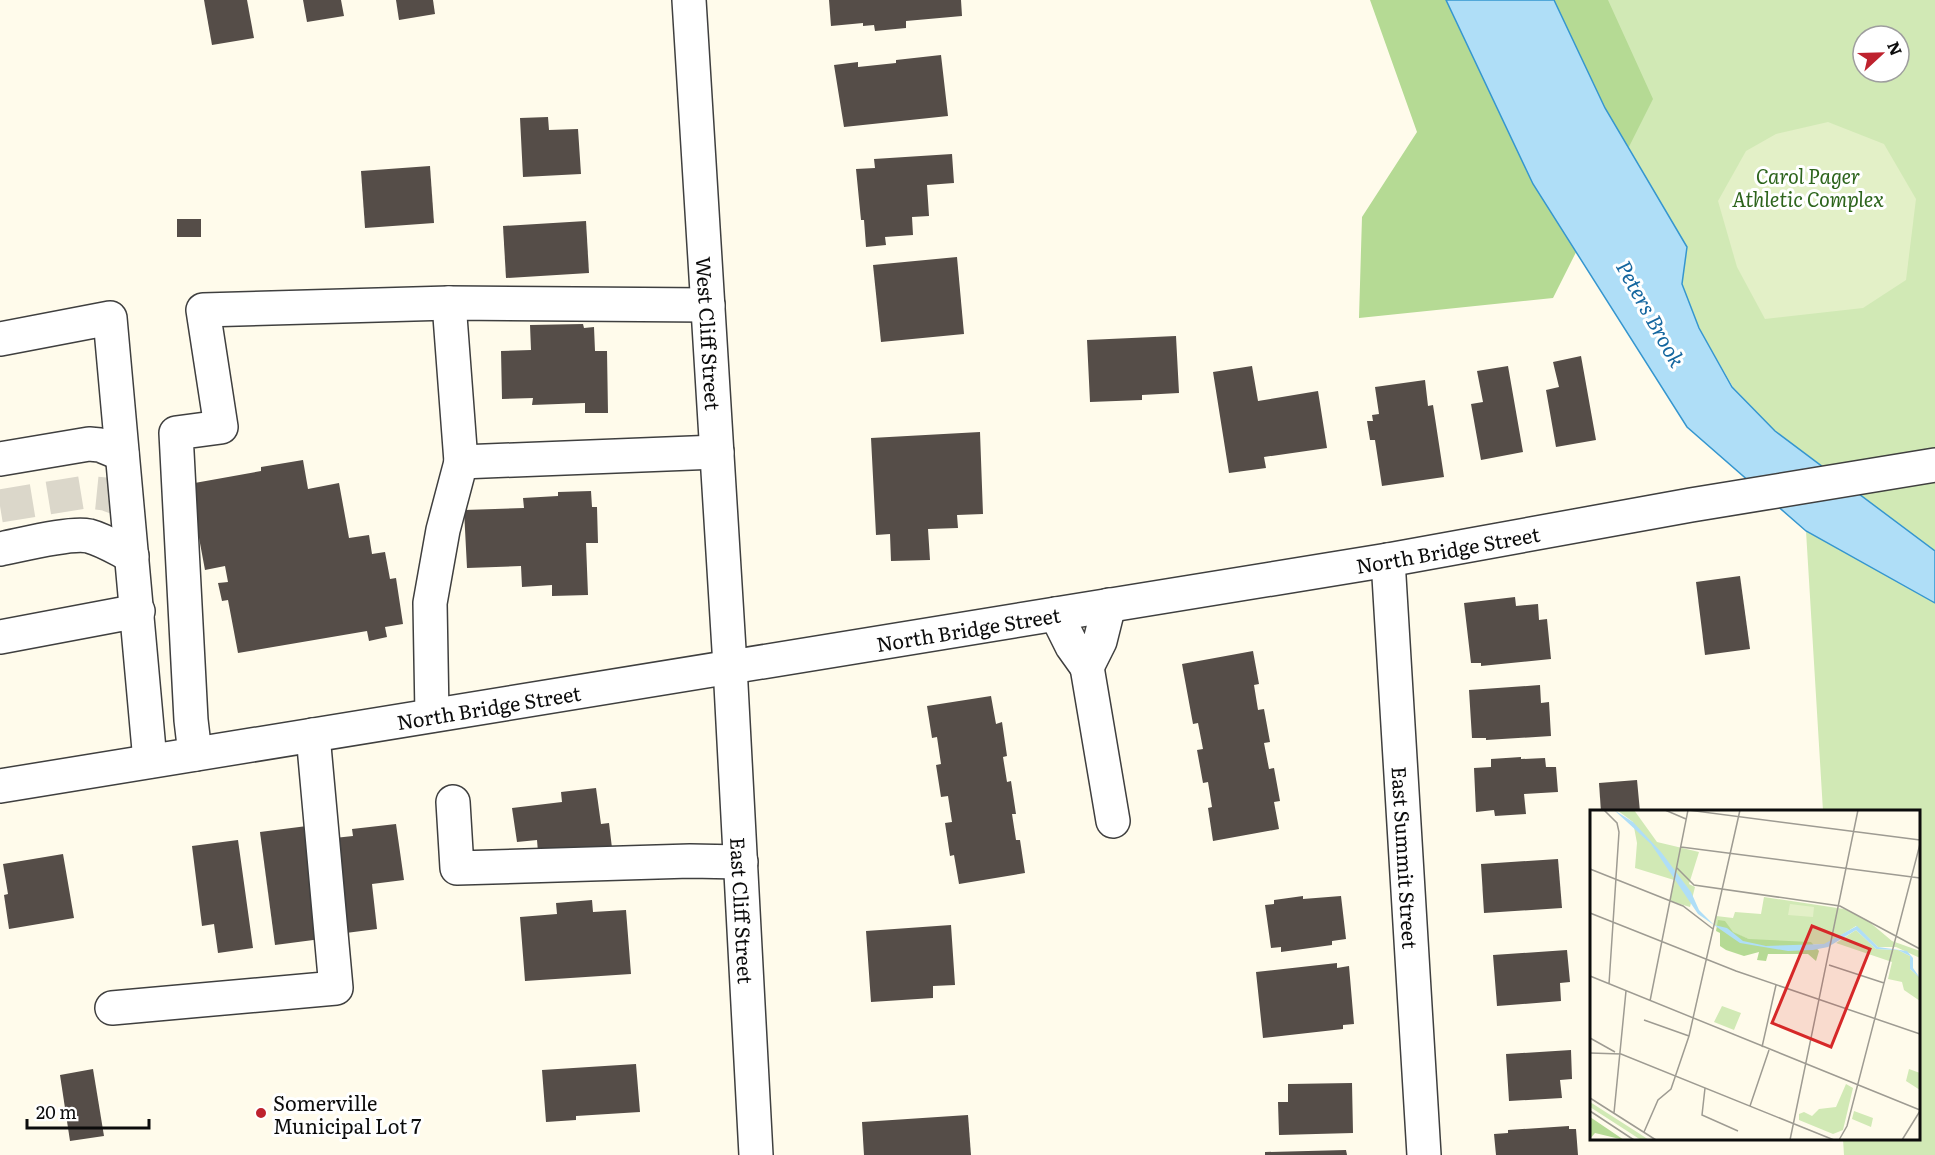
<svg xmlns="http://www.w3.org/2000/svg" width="1935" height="1155" viewBox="0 0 1935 1155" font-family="Literata,serif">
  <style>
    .green { fill: #d1e9b5; fill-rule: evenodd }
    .forest { fill: #b5da94 }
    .pitch { fill: #e3f0c7 }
    .water { fill: #afdef7; stroke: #3596cf; stroke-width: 1.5 }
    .building { fill: #554d48 }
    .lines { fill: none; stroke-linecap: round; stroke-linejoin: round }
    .minor-tunnel { stroke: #dbd7ca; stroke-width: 33; stroke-dasharray: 33 16; stroke-linecap: butt }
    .minor-casing { stroke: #3f3f3f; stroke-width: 36 }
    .minor { stroke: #fff; stroke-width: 33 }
    .poi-dot { fill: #be222e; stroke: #fff; stroke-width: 2 }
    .labels { text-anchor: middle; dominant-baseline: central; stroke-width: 6; stroke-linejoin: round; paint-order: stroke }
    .park-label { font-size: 20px; font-style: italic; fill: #2d641c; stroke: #fff }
    .street-label { font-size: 20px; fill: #0c0c0c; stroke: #fff }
    .poi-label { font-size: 20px; fill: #0c0c0c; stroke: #fff; text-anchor: start }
    .water-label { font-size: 21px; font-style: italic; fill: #14669f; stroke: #fff }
    .inset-road { fill: none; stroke: #9e9b92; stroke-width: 1.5 }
    .view { fill: #d62828; fill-opacity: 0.15; stroke: #d62828; stroke-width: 3 }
    .inset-edge { fill: none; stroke: #0c0c0c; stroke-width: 3 }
  </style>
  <rect width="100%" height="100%" fill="#fffbeb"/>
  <g class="green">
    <path d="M1554,0H1935V551L1775,431L1733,387L1699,328L1682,284L1687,247L1605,108ZM1863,36H1899V72H1863Z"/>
    <polygon points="1806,531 1935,603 1935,1155 1844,1155 1843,1139 1918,1138 1918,812 1823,811"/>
  </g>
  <polygon class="forest" points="1370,0 1608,0 1653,99 1553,298 1359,318 1362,217 1417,132"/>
  <polygon class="pitch" points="1828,122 1884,144 1916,199 1906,280 1863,308 1765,319 1737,267 1718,201 1746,151 1776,134"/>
  <polygon class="water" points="1446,0 1554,0 1605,108 1687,247 1682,284 1699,328 1732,387 1775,431 1935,551 1935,603 1806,531 1687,427 1533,184"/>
  <g class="building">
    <polygon points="204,0 247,0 254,38 212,45"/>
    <polygon points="303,0 341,0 344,16 307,22"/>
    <polygon points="396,0 433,0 435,14 399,20"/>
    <polygon points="829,0 961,0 962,16 906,21 906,28 875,31 874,25 863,26 863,23 831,26"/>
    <polygon points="941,55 948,116 844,127 834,65 858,62 858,67 896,63 896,60"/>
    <polygon points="548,117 549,130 578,129 581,174 523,177 520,118"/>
    <polygon points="952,154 954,183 927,185 929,216 912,217 913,235 885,237 886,245 866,247 864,220 861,220 856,169 875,168 874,159"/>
    <polygon points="430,166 434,223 365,228 361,171"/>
    <rect x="177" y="219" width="24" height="18"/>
    <polygon points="586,221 589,273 506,278 503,226"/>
    <polygon points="957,257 964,334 881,342 873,265"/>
    <polygon points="583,324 584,328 594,327 595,351 607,351 608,413 585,413 585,403 532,405 533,398 502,399 501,351 531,350 530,325"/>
    <polygon points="1176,336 1179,393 1142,395 1142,400 1090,402 1087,340"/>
    <polygon points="1581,356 1596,440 1556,447 1546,390 1559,387 1553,362"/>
    <polygon points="1252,366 1258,401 1318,391 1327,448 1264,457 1266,468 1229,473 1213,372"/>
    <polygon points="1508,366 1523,452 1481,460 1471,404 1483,402 1477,371"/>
    <polygon points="1425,380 1428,406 1433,405 1444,477 1382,486 1375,440 1370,440 1367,421 1373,421 1372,415 1379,414 1375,387"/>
    <polygon points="980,432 983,514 957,515 958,528 928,529 930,560 891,561 890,534 876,535 871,438"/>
    <polygon points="303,460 308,489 339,483 349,538 369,535 372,554 385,552 390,579 396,578 403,624 385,627 387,637 369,641 367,631 238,653 228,600 222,601 218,583 228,582 225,566 205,570 189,484 261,471 261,467"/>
    <polygon points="591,491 592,507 597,507 598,543 586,543 588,595 552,596 552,585 522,587 521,566 467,568 464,510 524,508 523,498 558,496 558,492"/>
    <polygon points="1740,576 1750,649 1705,655 1696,582"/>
    <polygon points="1515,597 1516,606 1538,604 1539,620 1547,619 1551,659 1481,666 1481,663 1471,663 1464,603"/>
    <polygon points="1253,651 1259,684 1254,685 1258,710 1264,709 1270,742 1264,743 1269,769 1274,768 1280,801 1274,802 1279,829 1213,841 1208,808 1212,807 1208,782 1203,783 1197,750 1203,749 1198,723 1193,724 1182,664"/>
    <polygon points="1540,685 1541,703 1549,702 1551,736 1486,740 1486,738 1472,738 1469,690"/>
    <polygon points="991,696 996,724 1002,722 1007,756 1003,757 1007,782 1011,781 1016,814 1012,814 1016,840 1020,840 1025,873 959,884 954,855 950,856 945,823 952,822 948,796 941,797 936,765 941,764 937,737 932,738 927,706"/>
    <polygon points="1521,757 1521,759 1545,758 1546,767 1556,767 1558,792 1524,794 1526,814 1495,816 1494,810 1476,812 1474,768 1491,767 1491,759"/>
    <polygon points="1637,780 1640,812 1601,812 1599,783"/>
    <polygon points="596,788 601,824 609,823 612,848 538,852 537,840 517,842 512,808 562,802 561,792"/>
    <polygon points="396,824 404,880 372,884 377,929 338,934 325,839 353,836 352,829"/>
    <polygon points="307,826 321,939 275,945 260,832"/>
    <polygon points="238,840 253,948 218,953 214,924 202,926 192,846"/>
    <polygon points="63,854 74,918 9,929 4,895 8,894 3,864"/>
    <polygon points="1558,859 1562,908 1484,913 1481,864"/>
    <polygon points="1303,896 1303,899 1341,896 1346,939 1332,941 1332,945 1281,952 1281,947 1271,948 1265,905 1274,904 1274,900"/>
    <polygon points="592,900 593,912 626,910 631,974 525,981 520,917 557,914 556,903"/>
    <polygon points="951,925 955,985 933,986 933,998 871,1002 866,931"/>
    <polygon points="1567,950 1570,982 1560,983 1561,1001 1497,1006 1493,955"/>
    <polygon points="1337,963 1337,968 1349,966 1354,1024 1343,1025 1343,1029 1263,1038 1256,972"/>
    <polygon points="1571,1050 1572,1079 1560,1080 1562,1098 1509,1101 1506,1054"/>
    <polygon points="636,1064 640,1112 576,1116 576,1120 546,1122 542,1070"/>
    <polygon points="93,1069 104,1136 70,1141 60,1075"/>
    <polygon points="1352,1083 1353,1133 1279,1135 1278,1102 1288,1102 1288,1084"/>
    <polygon points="968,1115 971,1155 864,1155 862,1122"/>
    <polygon points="1569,1126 1569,1129 1576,1129 1578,1155 1496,1155 1494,1134 1508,1133 1508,1130"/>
    <polygon points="1346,1150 1347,1155 1265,1155 1265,1152"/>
  </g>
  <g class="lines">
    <polyline class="minor-tunnel" points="0,506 85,492 105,494 127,502"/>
    <defs>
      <g id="minor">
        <path id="s1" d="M689,0L730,666L756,1155"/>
        <polyline points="0,339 110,318 150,761"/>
        <polyline points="0,459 89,444 100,445 122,454"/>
        <polyline points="461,462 449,303 708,305"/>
        <path d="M0,549C21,545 70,532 89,536C104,540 118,549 132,556"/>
        <path id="s2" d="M1388,560L1424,1155"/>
        <polyline points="1056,614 1072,646 1087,667 1100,641 1109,605"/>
        <polyline points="0,637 138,611"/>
        <polyline points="1087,667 1113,821"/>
        <polyline points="432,715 430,603 443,530 461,462 717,452"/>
        <polyline points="195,754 191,720 176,433 221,427 203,310 449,303"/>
        <path id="s3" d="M0,786L1388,560L1691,505L1935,465"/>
        <polyline points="453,802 457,868 690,861 741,862"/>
        <polyline points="112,1008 336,988 313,735"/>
      </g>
    </defs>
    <use href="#minor" class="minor-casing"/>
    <use href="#minor" class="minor"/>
  </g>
  <circle class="poi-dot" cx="261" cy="1113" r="6"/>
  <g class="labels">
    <g class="park-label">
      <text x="1808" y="175">Carol Pager<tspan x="1808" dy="23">Athletic Complex</tspan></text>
    </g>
    <g class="street-label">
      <text stroke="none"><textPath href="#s1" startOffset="334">West Cliff Street</textPath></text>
      <text stroke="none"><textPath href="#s3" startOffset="1467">North Bridge Street</textPath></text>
      <text stroke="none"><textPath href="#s3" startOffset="981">North Bridge Street</textPath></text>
      <text stroke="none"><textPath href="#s3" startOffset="495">North Bridge Street</textPath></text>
      <text stroke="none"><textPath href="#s2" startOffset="298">East Summit Street</textPath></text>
      <text stroke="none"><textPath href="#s1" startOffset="912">East Cliff Street</textPath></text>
    </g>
    <g class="poi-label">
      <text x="273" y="1102">Somerville<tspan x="273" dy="23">Municipal Lot 7</tspan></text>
    </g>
    <g class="water-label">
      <text transform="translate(1652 313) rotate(61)">Peters Brook</text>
    </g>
  </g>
  <g transform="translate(1590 810)">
    <rect width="330" height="330" fill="#fffbeb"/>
    <path d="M27,0H44L67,32L109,42L99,74L105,77L100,97L80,91L84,70L45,58L47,33L43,12ZM174,87L254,99L277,110L302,131L330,141V148L306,137H288L266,116L237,134L176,136L124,115L126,106L143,108L145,102L171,104ZM266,120L286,139L308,140L320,146V159L330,168V191L314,180L312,172L298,169L302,152L246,133ZM132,196L151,203L144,220L124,212ZM319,259L330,263V280L316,271ZM256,274L263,278L253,320L243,324L209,310V304L214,302L222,306L229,299L246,297ZM0,292L50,324L59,330H51L0,297ZM264,301L283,308L281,317L262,309Z" fill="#d1e9b5"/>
    <path d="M128,110L135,111L143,122L159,129L221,132L229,141L226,151L218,144H178L176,151L167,150L169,142L154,146L136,140L130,136V123L126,121ZM0,307L6,311L34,330L5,323L0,329Z" fill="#b5da94"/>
    <path d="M200,94L224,97L223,107L198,105Z" fill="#e3f0c7"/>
    <path d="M24,0L43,12L71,42L101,82L109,100L124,115L137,118L153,131L176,136L234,134L267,116L288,137L317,141L323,148V158L330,168L320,159V146L308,140L286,139L266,120L238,137L223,140L198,141L150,133L108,104L61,34Z" fill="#afdef7"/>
    <path class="inset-road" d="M14,0L27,13L29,22L19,174M75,0L96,9M91,37L330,68M87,58L104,75L250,96L330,139M0,59L93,96L123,119M0,103L146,161L330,224M239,155L294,173M0,166L330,300M60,191L98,0L330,30M54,210L99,226M0,228L25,242M172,237L186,175M0,243L31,244L244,330M115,278L112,305L148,321M0,288L66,330M160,296L179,240M0,301L44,330M24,303L36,181M54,322L68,290L81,279L99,226L150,0M200,330L268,0M249,330L257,316L330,34M312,330L330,301"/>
    <path class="view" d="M222,116L280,139L241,237L182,213Z"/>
    <rect width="330" height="330" class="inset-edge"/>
  </g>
  <g transform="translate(1881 54) rotate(68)"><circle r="28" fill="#ffffff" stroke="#9e9e9e" stroke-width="1.5"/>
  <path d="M0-4.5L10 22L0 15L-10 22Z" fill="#be222e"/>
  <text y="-9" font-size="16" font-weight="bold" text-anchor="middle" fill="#0c0c0c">N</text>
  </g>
  <path d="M27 1119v9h122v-9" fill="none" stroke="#0c0c0c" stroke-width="3"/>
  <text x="36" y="1119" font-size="18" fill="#0c0c0c" stroke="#ffffff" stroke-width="4.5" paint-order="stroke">20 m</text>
</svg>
